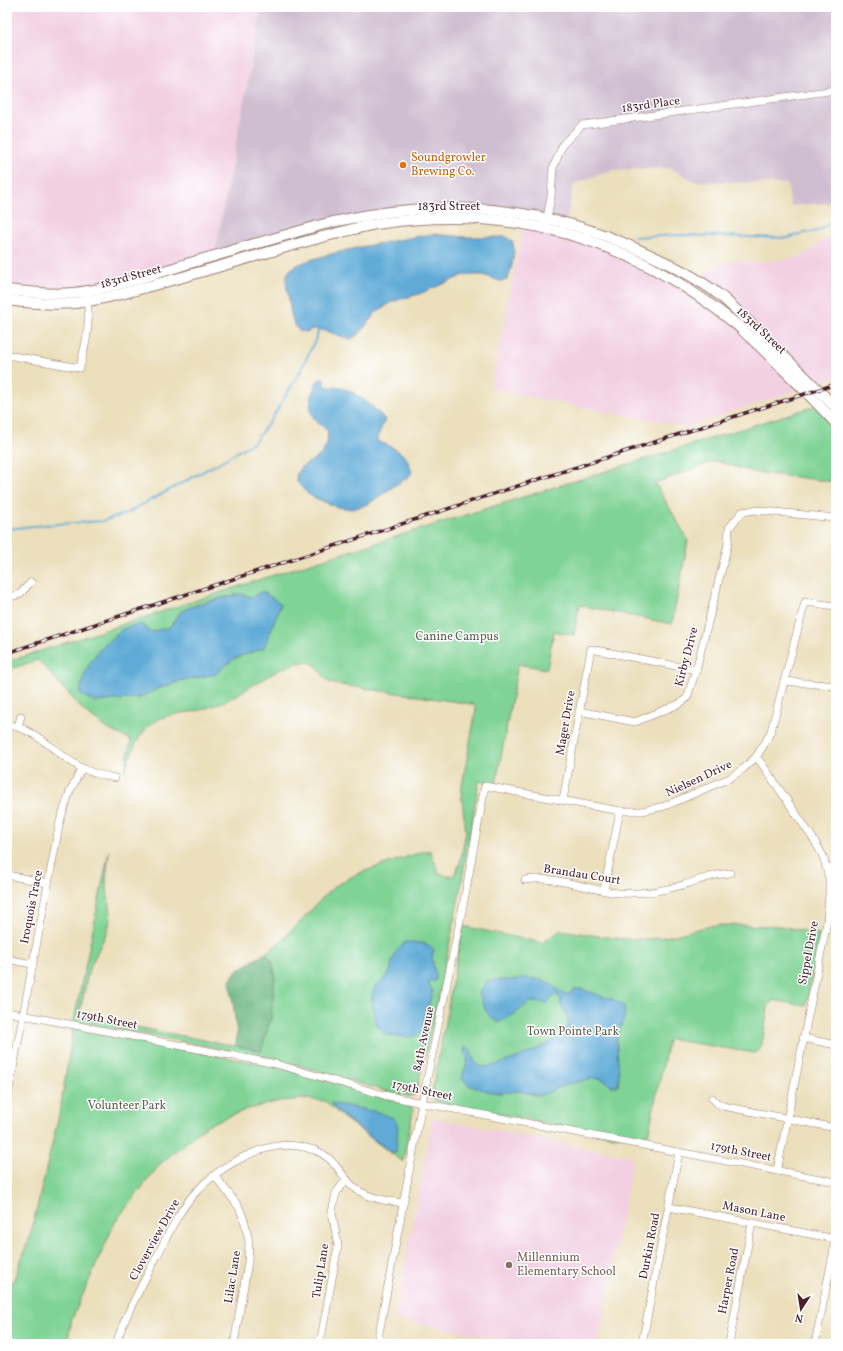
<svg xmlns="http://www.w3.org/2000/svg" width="843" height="1351" viewBox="0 0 843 1351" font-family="Vollkorn,serif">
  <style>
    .built { fill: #f2cfe2 }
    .industrial { fill: #cfbdd0 }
    .green { fill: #7fd395; stroke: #647960; fill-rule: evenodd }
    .forest { fill: #67b57e; stroke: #586a54 }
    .water { fill: #5faad7; stroke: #546481 }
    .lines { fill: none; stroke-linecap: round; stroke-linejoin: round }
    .stream { stroke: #5faad7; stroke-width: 2 }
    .street-casing { stroke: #9a7f74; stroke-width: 8 }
    .secondary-casing { stroke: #9a7f74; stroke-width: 12 }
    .street { stroke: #fff; stroke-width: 7 }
    .secondary { stroke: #fff; stroke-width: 10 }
    .rail-casing { stroke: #4a1f2b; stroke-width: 3.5 }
    .rail { stroke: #fff; stroke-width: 2; stroke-dasharray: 6; stroke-linecap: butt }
    .food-dot { fill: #e8710a; stroke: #fff; stroke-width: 1.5 }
    .education-dot { fill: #8d6e63; stroke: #fff; stroke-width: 1.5 }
    .labels { text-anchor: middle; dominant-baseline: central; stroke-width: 3; stroke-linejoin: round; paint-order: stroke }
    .street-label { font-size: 12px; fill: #4a1f2b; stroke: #fff }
    .food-label { font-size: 12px; fill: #c56008; stroke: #fff; text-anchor: start }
    .park-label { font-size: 12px; fill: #5d5e50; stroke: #fff }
    .education-label { font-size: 12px; fill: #785e54; stroke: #fff; text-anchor: start }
  </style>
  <rect width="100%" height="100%" fill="#fff"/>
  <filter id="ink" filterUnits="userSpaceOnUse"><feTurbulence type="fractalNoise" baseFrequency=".025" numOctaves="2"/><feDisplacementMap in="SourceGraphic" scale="8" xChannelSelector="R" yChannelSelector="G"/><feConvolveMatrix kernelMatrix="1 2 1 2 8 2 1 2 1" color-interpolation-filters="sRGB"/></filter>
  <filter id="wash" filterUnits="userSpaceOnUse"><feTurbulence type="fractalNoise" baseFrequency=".012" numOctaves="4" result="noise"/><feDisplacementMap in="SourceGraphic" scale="16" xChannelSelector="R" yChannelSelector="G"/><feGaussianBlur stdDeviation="0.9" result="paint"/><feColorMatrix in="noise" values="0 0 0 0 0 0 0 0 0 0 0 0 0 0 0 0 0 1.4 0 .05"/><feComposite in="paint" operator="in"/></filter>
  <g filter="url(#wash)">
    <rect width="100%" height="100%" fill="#ebdfbc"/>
    <g class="built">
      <polygon points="7,7 262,7 214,258 92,293 7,291"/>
      <polygon points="524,219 546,222 593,235 638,255 683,281 743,323 806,387 686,427 491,389"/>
      <polygon points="836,232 836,377 810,386 745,319 690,282 728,260 758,263 800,257"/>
      <polygon points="432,1118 633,1157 598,1344 526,1344 395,1319"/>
    </g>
    <polygon class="industrial" points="262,7 836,7 836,202 791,206 787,184 694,181 670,168 611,170 574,184 566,224 450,210 342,222 214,258"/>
    <g class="green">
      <path d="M815,406L836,427V482L754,472L715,461L655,483L688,540L672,624L579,605L574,635L554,631L547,669L518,664L496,784L479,781L459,896L439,996L416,1092L414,1095L409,1096L389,1092L280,1060L74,1021L109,851L106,880L108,897L111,913L108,930L89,969L79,1016L261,1051L273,963L266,953C277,945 287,936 296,926C311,912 323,894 340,883C363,869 398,861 424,851H430L439,873L447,876H452L455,874L460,863L466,832L461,791L476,710L475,706L472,704L335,684C333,683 331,683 329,682C321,676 320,664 307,662C287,660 248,690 229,699C221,703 212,707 203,709C187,714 169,712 154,722C138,733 131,754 125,771L131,740L108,729L85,712L38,660L7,670V662L289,570ZM240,594L252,597L233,659L216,674L183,680L157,689L139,698L103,646L117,635L122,629L141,624L150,632L170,627C174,621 178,613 184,610C200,602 222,598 240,594Z"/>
      <path d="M732,925L779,926L820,934L806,1006L773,1000L768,1007L762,1044L760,1049L755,1053L675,1040L670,1039L668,1041L648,1135L615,1136L438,1102L432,1098V1092L463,926L542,943L561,930C594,935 629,943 664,937C680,935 695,929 711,926C718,925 726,925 732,925Z"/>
      <polygon points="73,1029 278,1067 410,1105 413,1111 403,1162 341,1116 325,1101 303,1099 280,1101 248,1109 207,1125 160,1164 115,1222 72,1319 67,1344 7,1344 7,1293 15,1277 31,1233 60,1111"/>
    </g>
    <polygon class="forest" points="266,953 273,963 275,977 271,1018 261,1051 236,1046 237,1033 230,981 236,971"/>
    <g class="water">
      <path d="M433,234L465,237H507C508,238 511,240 512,241C517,248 511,273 507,280L500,281L483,275H464L419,294L394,301L376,312L360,333L351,339C337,336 327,329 312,329L308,332L299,331C291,321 291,313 289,300C288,291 283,278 289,271C302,255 409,238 433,234Z"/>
      <path d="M324,378V386C332,387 340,387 347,390C358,394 378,410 385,420C382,427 377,435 378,442C388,444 401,451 407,459C409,462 410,468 412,472L409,477L403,480L368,504L353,509L336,507L309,495L297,482L296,476L300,468L321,455L327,444L328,431C324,427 317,423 314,418C306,407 313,391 317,381Z"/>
      <path d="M262,591L281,604L264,648L233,659L216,674L183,680L157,689L139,698L94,702L80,694C82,676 90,659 103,646C109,640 116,636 122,629L141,624L150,632L170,627L175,619L183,610L214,600L240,594L252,597Z"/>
      <path d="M405,942C414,943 427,941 434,949L432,957L436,977L435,981H429V985L433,991L424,1018L423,1031L416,1036L405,1037L387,1035L379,1029L374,1017L372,997L375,986L384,979L390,972L392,962L396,952Z"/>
      <path d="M522,978C532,978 542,979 551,984C556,988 560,993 567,995L575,989H582L601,996L613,999L624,1006C628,1018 618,1027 617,1039C616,1053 621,1075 618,1086H612L602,1079L595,1078L568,1084L542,1095H535L521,1091L499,1093L487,1091L470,1086L462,1079C463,1068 472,1061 464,1052L465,1047C474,1049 471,1054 474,1060C475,1063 480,1066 482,1067C499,1067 565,1042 568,1024C569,1015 563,1011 561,1004C560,1002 561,1000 561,998L557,995H554L547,1003L530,1002C523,1008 505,1022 497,1022C486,1015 483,1005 479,993L486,982L489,980H512Z"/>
      <path d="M331,1103L378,1112L393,1118L396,1121L398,1126L396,1153H393C382,1145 333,1111 331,1103Z"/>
    </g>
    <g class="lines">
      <g class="stream">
        <polyline points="634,237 682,235 788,238 804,233 818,231 836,219"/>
        <polyline points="7,529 43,525 103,521 125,514 217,464 254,442 271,420 300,372 317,336 319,326"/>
      </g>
    </g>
  </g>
  <g filter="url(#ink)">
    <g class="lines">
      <defs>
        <g id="street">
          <polyline points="546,223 551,197 553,168 563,144 582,125 836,90"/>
          <path d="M7,355L80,368C83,353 88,338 88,323C89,315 87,306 88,297"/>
          <polyline points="7,598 20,594 31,582"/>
          <polyline points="784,681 836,686"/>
          <polyline points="579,711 635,722 679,704 687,698 696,670 728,544 729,528 742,512 755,510 836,518"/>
          <path d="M7,725C37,728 56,755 82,768C92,773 104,776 115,778"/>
          <polyline points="18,726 21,716"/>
          <polyline points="756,757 762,764 814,840 823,856 829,878 829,894 827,922 777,1171"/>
          <polyline points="563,800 591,649 696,670"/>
          <polyline points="827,868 836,866"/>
          <polyline points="7,875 48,883"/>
          <path d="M525,880C556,875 588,890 619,893C639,894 663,891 683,885C699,881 712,874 730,873"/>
          <polyline points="604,890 620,811"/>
          <polyline points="7,959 32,964"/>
          <polyline points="7,1012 276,1064 384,1095 422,1103 836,1182"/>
          <polyline points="803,1038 836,1045"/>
          <polyline points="712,1098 717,1103 723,1106 836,1128"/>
          <polyline points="7,1100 60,821 70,791 82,768"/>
          <polyline points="215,1176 239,1207 245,1223 249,1242 248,1262 234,1344"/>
          <polyline points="669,1207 836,1239"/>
          <path d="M116,1344C126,1313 142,1285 157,1256C168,1235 178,1212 194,1194C219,1166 269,1136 307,1148C317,1150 328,1156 335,1165C343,1174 349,1185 359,1191C373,1199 388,1201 403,1203"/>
          <polyline points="318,1344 322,1333 338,1246 332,1212 336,1193 346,1180"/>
          <polyline points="377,1344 422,1103 463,906 485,786 620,811 642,811 665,806 730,778 743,769 756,757 765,743 771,731 805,602 836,606"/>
          <polyline points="642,1344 679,1152"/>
          <polyline points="729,1344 752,1223"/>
          <polyline points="815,1344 836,1239"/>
        </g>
        <g id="secondary">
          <path d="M7,290C34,293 61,296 88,291C120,286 150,275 180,266C205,258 230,252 254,244C281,237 307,228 333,222C437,198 542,204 639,250C668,263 697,277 722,297C739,312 755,328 771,344C793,365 815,386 836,408"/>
          <path d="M7,300C30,303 52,305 75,303C99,300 123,294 146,287C177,279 207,270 238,261C270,252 302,242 334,234C350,230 367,225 383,223C514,204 630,239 732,321C739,326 745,333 752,339C781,366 809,394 836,423"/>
        </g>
      </defs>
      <use href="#street" class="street-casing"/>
      <use href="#secondary" class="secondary-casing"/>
      <use href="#street" class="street"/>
      <use href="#secondary" class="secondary"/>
      <defs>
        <polyline id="rail" points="7,653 530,482 836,384"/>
      </defs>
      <use href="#rail" class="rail-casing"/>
      <use href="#rail" class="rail"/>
    </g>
  </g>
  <circle class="food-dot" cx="403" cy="165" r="4"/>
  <circle class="education-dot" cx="509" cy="1265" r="4"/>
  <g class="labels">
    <g class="street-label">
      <text transform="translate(651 105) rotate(-8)">183rd Place</text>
      <text x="449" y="207">183rd Street</text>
      <text transform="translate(131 277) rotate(-15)">183rd Street</text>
      <text transform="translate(761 331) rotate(43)">183rd Street</text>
      <text transform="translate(687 657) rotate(-75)">Kirby Drive</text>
      <text transform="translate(566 723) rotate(-80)">Mager Drive</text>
      <text transform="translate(699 779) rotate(-25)">Nielsen Drive</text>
      <text transform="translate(582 875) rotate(9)">Brandau Court</text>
      <text transform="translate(32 907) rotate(-79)">Iroquois Trace</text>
      <text transform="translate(809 953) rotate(-79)">Sippel Drive</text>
      <text transform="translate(107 1020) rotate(11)">179th Street</text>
      <text transform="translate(424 1039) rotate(-78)">84th Avenue</text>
      <text transform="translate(422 1091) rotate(12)">179th Street</text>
      <text transform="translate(741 1152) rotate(11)">179th Street</text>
      <text transform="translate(754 1212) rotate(11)">Mason Lane</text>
      <text transform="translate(155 1240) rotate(-61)">Cloverview Drive</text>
      <text transform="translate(650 1246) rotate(-79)">Durkin Road</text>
      <text transform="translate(321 1271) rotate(-81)">Tulip Lane</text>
      <text transform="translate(233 1277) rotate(-81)">Lilac Lane</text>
      <text transform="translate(729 1281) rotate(-79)">Harper Road</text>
    </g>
    <g class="food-label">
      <text x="411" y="158">Soundgrowler<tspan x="411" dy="14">Brewing Co.</tspan></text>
    </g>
    <g class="park-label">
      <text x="457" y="637">Canine Campus</text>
      <text x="573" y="1032">Town Pointe Park</text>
      <text x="127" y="1106">Volunteer Park</text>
    </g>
    <g class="education-label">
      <text x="517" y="1258">Millennium<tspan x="517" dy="14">Elementary School</tspan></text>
    </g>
  </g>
  <rect width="843" height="1351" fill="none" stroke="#fff" stroke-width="24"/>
  <g transform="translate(801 1309) rotate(192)" stroke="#ffffff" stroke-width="3" paint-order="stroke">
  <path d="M0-3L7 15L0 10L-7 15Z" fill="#4a1f2b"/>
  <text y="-6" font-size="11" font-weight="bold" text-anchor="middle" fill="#4a1f2b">N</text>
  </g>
</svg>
